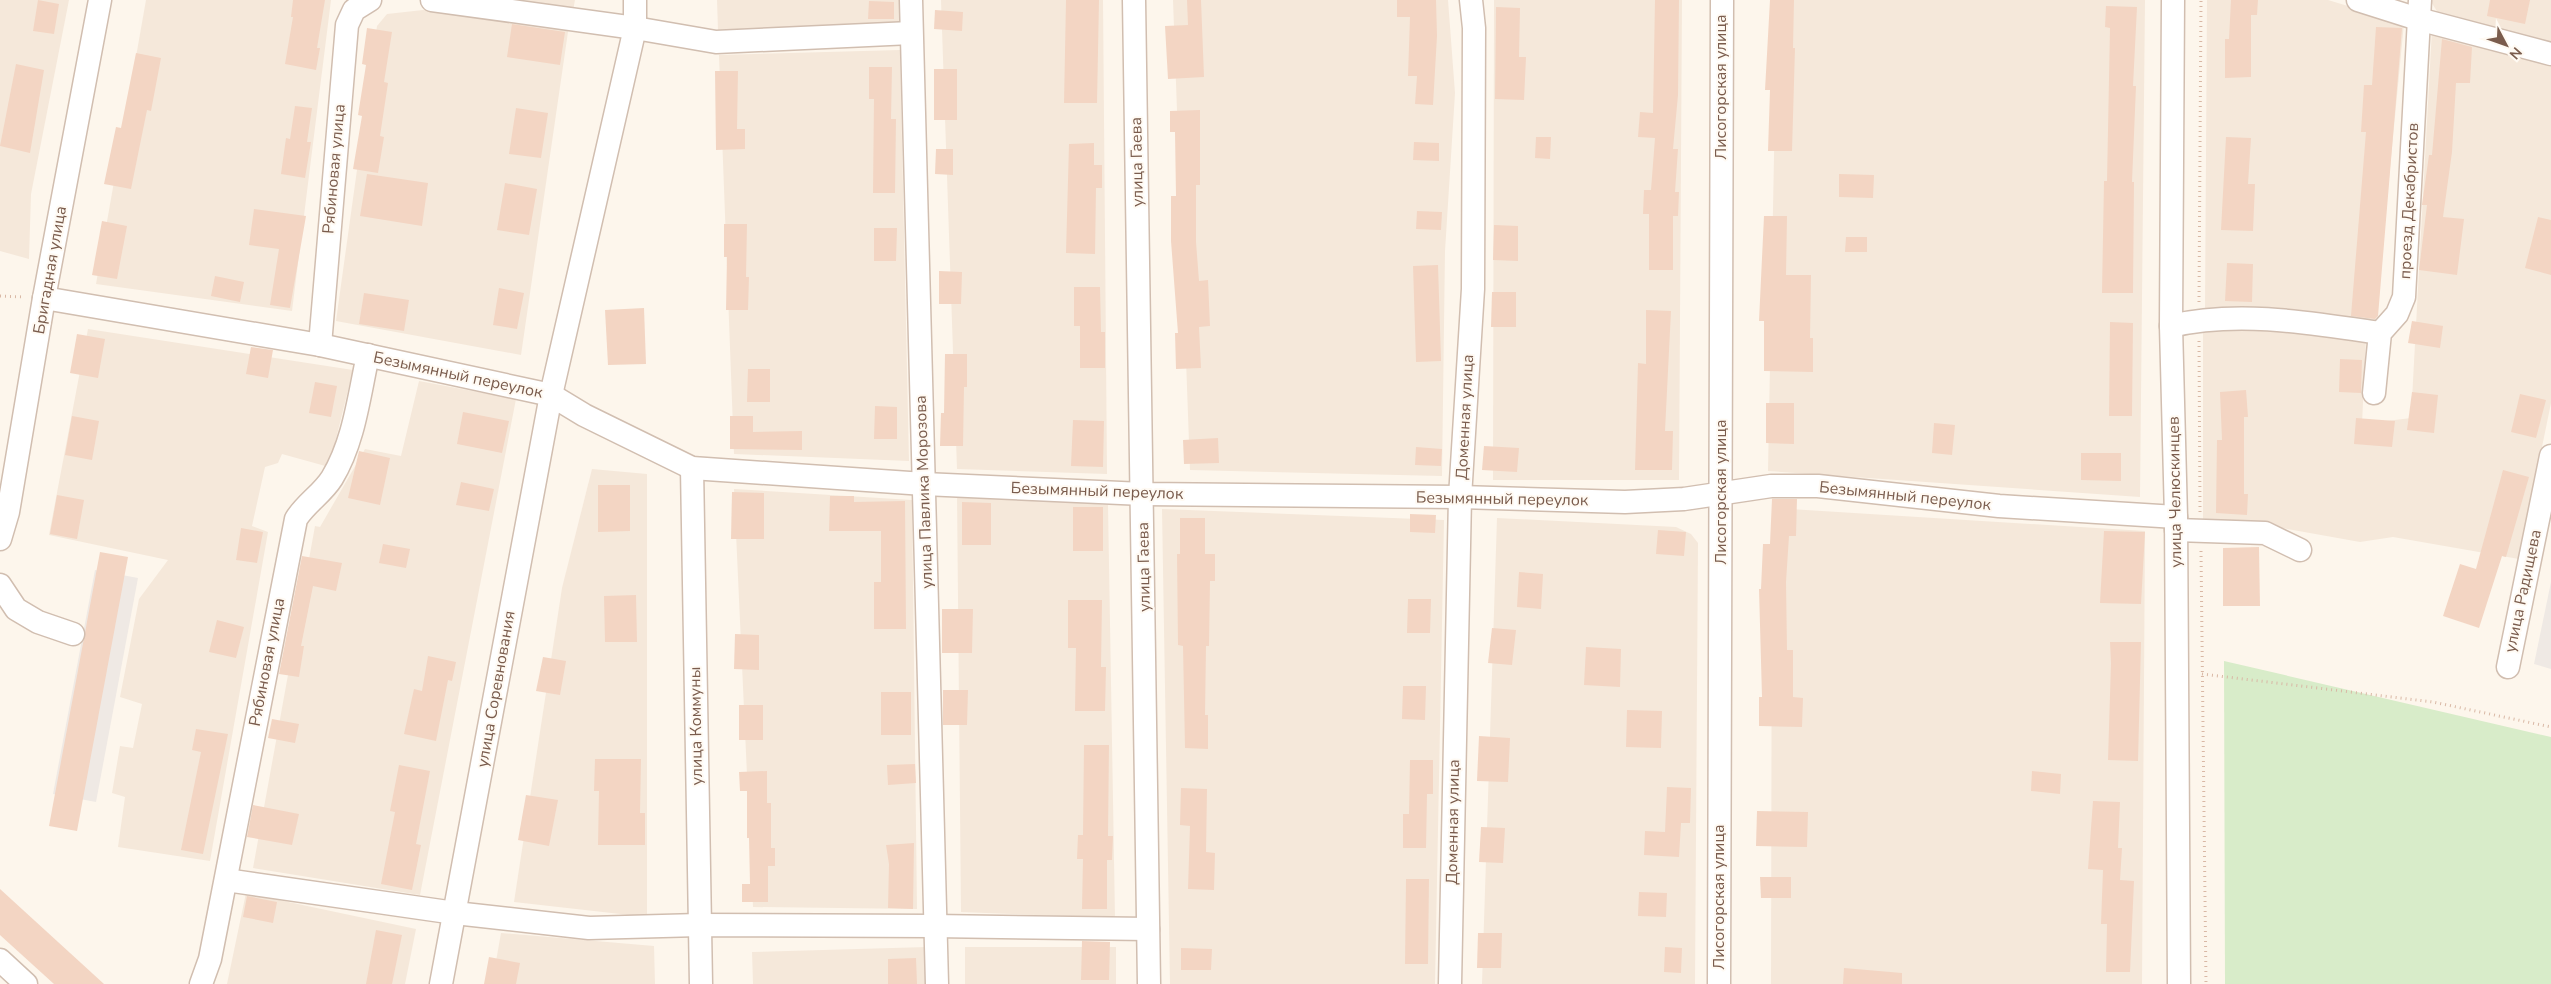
<svg xmlns="http://www.w3.org/2000/svg" width="2551" height="984" viewBox="0 0 2551 984" font-family="'Nunito Sans',sans-serif">
  <style>
    .residential { fill: #f5e8da }
    .industrial { fill: #efe9e4 }
    .garden { fill: #d8ecc9 }
    .building { fill: #f3d5c3 }
    .lines { fill: none; stroke-linecap: round; stroke-linejoin: round }
    .minor-casing { stroke: #d1beb0; stroke-width: 25 }
    .path { stroke: #d9b8a5; stroke-width: 3; stroke-dasharray: 1 4; stroke-linecap: butt }
    .minor { stroke: #fff; stroke-width: 22 }
    .labels { text-anchor: middle; dominant-baseline: central; stroke-width: 4; stroke-linejoin: round; paint-order: stroke }
    .street-label { font-size: 16px; fill: #7a5c4d; stroke: #fffaf3 }
  </style>
  <rect width="100%" height="100%" fill="#fdf6ec"/>
  <g class="residential">
    <polygon points="0,0 69,0 31,194 29,259 0,251"/>
    <polygon points="146,0 331,0 292,311 96,284"/>
    <polygon points="495,0 575,0 573,11"/>
    <polygon points="717,0 900,0 901,24 718,30"/>
    <polygon points="941,0 1103,0 1107,474 957,469"/>
    <polygon points="1173,0 1448,0 1455,93 1445,251 1442,476 1190,470"/>
    <polygon points="1494,0 1682,0 1679,480 1493,480"/>
    <polygon points="1777,0 2145,0 2140,497 1768,471"/>
    <polygon points="2207,0 2328,0 2404,23 2375,324 2205,310"/>
    <polygon points="2430,0 2551,0 2551,44 2438,13"/>
    <polygon points="432,9 569,25 521,355 336,321 377,26 387,14"/>
    <polygon points="2432,29 2551,61 2551,403 2519,559 2393,537 2360,542 2277,527 2203,521 2203,325 2366,338 2362,424 2411,418"/>
    <polygon points="900,50 909,461 734,454 719,55"/>
    <polygon points="88,329 353,370 329,467 282,454 278,463 265,467 252,526 268,532 210,861 118,847 125,797 112,793 120,746 133,748 142,704 120,697 139,599 168,560 49,535"/>
    <polygon points="419,381 516,399 420,895 253,868 315,526 320,527 365,449 401,456"/>
    <polygon points="592,469 647,474 647,917 514,902 562,588"/>
    <polygon points="734,489 912,500 917,909 753,907"/>
    <polygon points="957,494 1108,505 1115,918 961,912"/>
    <polygon points="1772,508 2145,531 2142,984 1771,984"/>
    <polygon points="1162,509 1444,520 1435,984 1170,984"/>
    <polygon points="1497,518 1676,527 1691,534 1698,543 1695,984 1482,984"/>
    <polygon points="246,893 416,929 405,984 227,984"/>
    <polygon points="501,933 654,946 655,984 492,984"/>
    <polygon points="927,947 927,984 753,984 752,952"/>
    <rect x="965" y="947" width="151" height="37"/>
  </g>
  <g class="industrial">
    <polygon points="95,570 138,578 96,802 53,794"/>
    <polygon points="2551,582 2551,669 2534,664"/>
  </g>
  <polygon class="garden" points="2224,661 2551,737 2551,984 2225,984"/>
  <g class="building">
    <polygon points="38,0 59,4 54,34 33,31"/>
    <polygon points="293,0 325,0 317,48 320,48 316,70 285,64 293,17 291,17"/>
    <polygon points="1066,0 1099,0 1097,103 1064,103"/>
    <polygon points="1187,0 1201,0 1204,77 1168,79 1165,26 1188,25"/>
    <polygon points="1397,0 1436,0 1437,36 1433,105 1415,104 1417,76 1408,76 1410,17 1397,17"/>
    <polygon points="1655,0 1679,0 1678,95 1673,149 1678,149 1675,192 1679,192 1678,216 1673,216 1673,270 1649,270 1649,214 1643,214 1644,190 1651,190 1655,138 1638,137 1640,112 1653,113"/>
    <polygon points="1770,0 1794,0 1793,48 1795,48 1792,151 1768,151 1770,90 1765,90"/>
    <polygon points="2231,0 2258,0 2257,15 2251,15 2251,77 2225,78 2225,39 2229,39"/>
    <polygon points="2490,0 2530,0 2525,24 2487,16"/>
    <polygon points="869,1 894,2 894,19 868,19"/>
    <polygon points="2106,6 2137,7 2133,86 2136,86 2132,182 2134,182 2133,293 2102,293 2104,181 2107,181 2110,28 2105,27"/>
    <polygon points="1496,7 1520,8 1519,57 1526,57 1524,100 1495,99"/>
    <polygon points="935,10 963,12 962,31 934,29"/>
    <polygon points="512,24 565,32 560,65 507,57"/>
    <polygon points="2376,27 2402,28 2378,316 2375,319 2351,316 2366,132 2361,132 2364,85 2372,85"/>
    <polygon points="367,28 392,32 384,82 388,83 380,136 384,137 378,173 353,169 362,116 358,115 366,65 362,64"/>
    <polygon points="2442,39 2472,47 2470,83 2456,83 2452,152 2443,217 2464,219 2457,275 2419,270 2427,205 2422,205 2429,155 2432,155"/>
    <polygon points="136,53 161,58 151,111 147,110 131,189 104,184 116,127 121,128"/>
    <polygon points="16,64 44,70 30,153 0,146"/>
    <polygon points="869,67 892,67 891,119 896,119 895,193 873,193 874,99 869,99"/>
    <rect x="934" y="69" width="23" height="51"/>
    <polygon points="715,71 738,71 737,129 745,129 745,149 716,150"/>
    <polygon points="295,106 312,108 307,142 311,142 305,178 281,174 286,138 290,139"/>
    <polygon points="516,108 548,113 541,158 509,154"/>
    <polygon points="1200,110 1200,185 1196,185 1196,242 1199,281 1208,280 1210,326 1199,327 1201,368 1176,369 1175,333 1178,333 1171,241 1171,196 1176,196 1175,132 1170,132 1170,111"/>
    <polygon points="1536,137 1551,137 1550,159 1535,158"/>
    <polygon points="2226,137 2251,138 2248,184 2255,184 2253,231 2221,230"/>
    <polygon points="1414,142 1439,143 1439,161 1413,160"/>
    <polygon points="1094,143 1094,165 1102,165 1102,188 1096,188 1095,254 1066,253 1069,144"/>
    <polygon points="936,149 953,149 953,175 935,174"/>
    <polygon points="367,174 428,183 422,226 360,216"/>
    <polygon points="1839,174 1874,175 1873,198 1839,197"/>
    <polygon points="505,183 537,189 529,235 497,230"/>
    <polygon points="254,209 306,216 290,308 270,305 279,249 249,245"/>
    <polygon points="1417,211 1442,212 1441,230 1416,229"/>
    <polygon points="1764,216 1787,216 1786,275 1811,275 1810,338 1813,338 1813,372 1764,371 1764,321 1759,321"/>
    <polygon points="2538,217 2551,220 2551,275 2525,268"/>
    <polygon points="102,221 127,226 117,279 92,275"/>
    <polygon points="724,224 747,224 746,277 749,277 748,310 726,310 727,257 724,257"/>
    <polygon points="1494,225 1518,226 1518,261 1493,260"/>
    <polygon points="874,228 897,228 896,261 874,261"/>
    <polygon points="1846,237 1867,237 1867,252 1845,252"/>
    <polygon points="2227,263 2253,264 2252,302 2225,301"/>
    <polygon points="1438,265 1441,361 1416,362 1413,266"/>
    <polygon points="939,271 962,272 961,304 939,304"/>
    <polygon points="215,276 244,282 240,302 211,296"/>
    <polygon points="1074,287 1100,287 1101,332 1105,332 1105,368 1080,368 1080,326 1074,326"/>
    <polygon points="499,288 524,293 517,329 493,325"/>
    <polygon points="1492,292 1516,292 1516,327 1491,327"/>
    <polygon points="364,293 409,300 404,331 359,324"/>
    <polygon points="644,308 646,364 608,365 605,310"/>
    <polygon points="1646,310 1671,311 1665,431 1673,431 1672,470 1635,470 1638,363 1646,364"/>
    <polygon points="2412,321 2443,326 2440,348 2408,343"/>
    <polygon points="2110,322 2133,323 2132,416 2109,416"/>
    <polygon points="77,334 105,339 98,378 70,373"/>
    <polygon points="251,347 273,350 268,378 246,374"/>
    <polygon points="945,354 967,354 967,387 964,387 963,446 940,446 941,413 944,413"/>
    <polygon points="2340,359 2362,360 2361,393 2339,392"/>
    <polygon points="748,369 770,369 770,402 747,402"/>
    <polygon points="315,382 337,386 331,417 309,413"/>
    <polygon points="2246,390 2248,417 2244,417 2244,494 2248,494 2247,515 2216,513 2217,440 2222,440 2220,392"/>
    <polygon points="2412,392 2438,395 2434,433 2407,430"/>
    <polygon points="2520,394 2546,400 2536,438 2511,432"/>
    <polygon points="1766,403 1794,403 1794,444 1766,443"/>
    <polygon points="875,406 897,407 897,439 874,439"/>
    <polygon points="463,412 509,421 502,453 457,444"/>
    <polygon points="72,416 99,421 92,460 65,455"/>
    <polygon points="730,416 753,416 753,432 802,431 802,450 730,449"/>
    <polygon points="2356,418 2395,421 2392,447 2354,444"/>
    <polygon points="1073,420 1104,421 1103,467 1071,466"/>
    <polygon points="1934,423 1955,425 1952,455 1932,453"/>
    <polygon points="1218,438 1219,463 1184,464 1183,440"/>
    <polygon points="1484,446 1519,448 1517,472 1482,470"/>
    <polygon points="1416,447 1442,449 1441,466 1415,465"/>
    <polygon points="359,451 390,458 380,505 348,498"/>
    <polygon points="2081,453 2121,453 2121,481 2081,480"/>
    <polygon points="2503,470 2529,477 2506,557 2502,556 2479,628 2443,616 2460,564 2476,569"/>
    <polygon points="461,482 494,489 489,511 456,505"/>
    <polygon points="598,485 630,485 630,531 598,532"/>
    <polygon points="732,492 764,493 764,539 731,539"/>
    <polygon points="57,495 84,500 77,539 50,534"/>
    <polygon points="830,496 854,496 854,502 905,501 906,629 874,629 874,582 881,582 881,531 829,531"/>
    <polygon points="1772,499 1797,499 1796,536 1789,536 1786,582 1787,650 1793,650 1793,697 1803,698 1802,727 1759,726 1759,697 1762,697 1759,589 1761,589 1763,544 1770,544"/>
    <polygon points="962,502 991,503 991,545 962,545"/>
    <rect x="1073" y="507" width="30" height="44"/>
    <polygon points="1410,514 1436,515 1435,533 1410,532"/>
    <polygon points="1180,518 1205,518 1205,554 1215,554 1215,581 1210,581 1209,646 1206,646 1205,715 1208,715 1208,749 1185,748 1183,646 1178,645 1177,554 1180,554"/>
    <polygon points="241,528 263,532 257,563 236,560"/>
    <polygon points="1658,530 1686,532 1684,556 1656,554"/>
    <polygon points="2104,531 2145,532 2141,604 2100,603"/>
    <polygon points="383,544 410,549 406,568 379,563"/>
    <polygon points="2259,547 2260,606 2223,606 2223,548"/>
    <polygon points="100,552 128,557 77,831 49,826"/>
    <polygon points="302,556 342,563 336,591 313,586 301,646 304,646 299,677 279,674"/>
    <polygon points="1519,572 1543,574 1541,609 1517,607"/>
    <polygon points="636,595 637,642 605,642 604,596"/>
    <polygon points="1408,599 1431,599 1430,633 1407,633"/>
    <polygon points="1068,600 1102,600 1101,667 1106,667 1105,711 1075,711 1076,648 1068,648"/>
    <polygon points="942,609 973,609 972,653 942,653"/>
    <polygon points="217,620 244,627 236,658 209,652"/>
    <polygon points="1492,628 1516,630 1512,665 1488,663"/>
    <polygon points="735,634 759,635 759,670 734,669"/>
    <polygon points="2110,642 2141,642 2138,761 2108,760 2111,663"/>
    <polygon points="1586,647 1621,649 1620,687 1584,685"/>
    <polygon points="428,656 456,662 452,681 448,680 436,741 404,734 414,689 422,691"/>
    <polygon points="543,657 566,661 560,695 536,691"/>
    <polygon points="1403,686 1426,686 1425,720 1402,719"/>
    <polygon points="943,690 968,690 967,725 943,725"/>
    <rect x="881" y="692" width="30" height="43"/>
    <rect x="739" y="705" width="24" height="35"/>
    <polygon points="1627,710 1662,711 1661,748 1626,747"/>
    <polygon points="272,719 299,724 295,743 268,738"/>
    <polygon points="196,729 228,734 203,854 181,850 201,752 192,750"/>
    <polygon points="1479,736 1510,738 1508,782 1477,781"/>
    <polygon points="1084,745 1109,745 1108,836 1113,836 1112,860 1107,860 1107,909 1082,909 1083,859 1077,859 1078,835 1083,835"/>
    <polygon points="595,759 641,759 640,813 645,813 645,845 598,845 599,791 594,791"/>
    <polygon points="1410,760 1433,760 1433,794 1427,794 1426,848 1403,848 1403,814 1409,814"/>
    <polygon points="915,764 916,783 888,785 887,765"/>
    <polygon points="399,765 430,771 416,844 421,845 412,890 381,884 395,812 390,811"/>
    <polygon points="767,771 767,803 771,803 771,848 775,848 775,866 768,866 768,902 742,902 742,884 750,884 749,838 747,838 747,791 740,791 739,772"/>
    <polygon points="2032,771 2061,774 2060,794 2031,791"/>
    <polygon points="1667,787 1691,788 1690,823 1681,823 1679,857 1644,855 1645,831 1665,832"/>
    <polygon points="1181,788 1207,789 1206,852 1215,853 1214,890 1188,889 1190,826 1180,825"/>
    <polygon points="526,795 558,800 549,846 518,840"/>
    <polygon points="2093,801 2120,802 2118,848 2122,848 2120,880 2134,881 2130,972 2106,972 2107,924 2101,924 2103,870 2088,869"/>
    <polygon points="253,805 299,814 292,845 247,837"/>
    <polygon points="1757,811 1808,812 1807,847 1756,846"/>
    <polygon points="1481,827 1505,828 1503,863 1479,862"/>
    <polygon points="914,843 913,909 888,908 889,864 886,845"/>
    <polygon points="1760,877 1791,877 1791,898 1761,898"/>
    <polygon points="1406,879 1429,879 1428,964 1405,964"/>
    <polygon points="0,889 104,984 54,984 0,935"/>
    <polygon points="1639,892 1667,893 1666,917 1638,916"/>
    <polygon points="247,896 277,902 273,923 243,917"/>
    <polygon points="376,930 402,935 392,984 366,984"/>
    <polygon points="1478,933 1502,933 1501,968 1477,968"/>
    <polygon points="1082,941 1110,942 1109,980 1081,980"/>
    <polygon points="1665,947 1682,948 1681,973 1664,972"/>
    <polygon points="1181,948 1212,949 1211,970 1181,970"/>
    <polygon points="489,957 520,963 516,984 484,984"/>
    <polygon points="916,958 917,984 888,984 888,959"/>
    <polygon points="1844,968 1902,973 1902,984 1843,984"/>
  </g>
  <g class="lines">
    <defs>
      <g id="minor">
        <polyline points="432,0 635,28 716,42 911,33"/>
        <polyline points="911,0 937,984"/>
        <polyline points="1134,0 1149,984"/>
        <polyline points="2173,0 2171,326 2176,517 2179,984"/>
        <polyline points="2358,0 2418,19 2551,54"/>
        <polyline points="44,298 320,345 551,395 584,415 692,468 924,484 1143,494 1460,497 1625,502 1684,499 1771,486 1818,486 1999,506 2176,517"/>
        <path d="M2171,326C2238,310 2312,323 2380,333"/>
        <polyline points="320,345 347,25 354,10 370,0"/>
        <polyline points="2374,393 2380,333 2397,314 2404,297 2420,0"/>
        <polyline points="692,468 701,984"/>
        <polyline points="2176,530 2265,533 2300,550"/>
        <polyline points="0,539 8,512 44,298 100,0"/>
        <polyline points="0,585 16,609 38,622 73,634"/>
        <polyline points="2508,667 2551,456"/>
        <polyline points="226,880 455,913 589,928 699,925 934,926 1148,929"/>
        <polyline points="0,960 26,984"/>
        <path d="M201,984L210,959L296,519C306,503 322,494 332,478C354,442 359,396 368,355"/>
        <polyline points="441,984 551,395 635,28 635,0"/>
        <polyline points="1450,984 1460,497 1473,289 1474,28 1471,0"/>
        <polyline points="1719,984 1722,0"/>
      </g>
    </defs>
    <use href="#minor" class="minor-casing"/>
    <g class="path">
      <polyline points="0,296 24,297"/>
      <polyline points="2199,302 2201,0"/>
      <polyline points="2199,341 2200,512"/>
      <polyline points="2201,551 2206,984"/>
      <polyline points="2202,674 2433,702 2551,727"/>
    </g>
    <use href="#minor" class="minor"/>
  </g>
  <g class="labels">
    <g class="street-label">
      <text transform="translate(1721 87) rotate(-90)">Лисогорская улица</text>
      <text transform="translate(1137 162) rotate(-91)">улица Гаева</text>
      <text transform="translate(334 169) rotate(-85)">Рябиновая улица</text>
      <text transform="translate(2409 201) rotate(-87)">проезд Декабристов</text>
      <text transform="translate(50 270) rotate(-80)">Бригадная улица</text>
      <text transform="translate(458 375) rotate(12)">Безымянный переулок</text>
      <text transform="translate(1465 417) rotate(-87)">Доменная улица</text>
      <text transform="translate(1097 491) rotate(2)">Безымянный переулок</text>
      <text transform="translate(924 492) rotate(-92)">улица Павлика Морозова</text>
      <text transform="translate(1721 492) rotate(-90)">Лисогорская улица</text>
      <text transform="translate(2175 492) rotate(-91)">улица Челюскинцев</text>
      <text transform="translate(1905 496) rotate(6)">Безымянный переулок</text>
      <text transform="translate(1502 499) rotate(1)">Безымянный переулок</text>
      <text transform="translate(1144 567) rotate(-91)">улица Гаева</text>
      <text transform="translate(2523 591) rotate(-78)">улица Радищева</text>
      <text transform="translate(267 662) rotate(-79)">Рябиновая улица</text>
      <text transform="translate(496 689) rotate(-80)">улица Соревнования</text>
      <text transform="translate(696 726) rotate(-91)">улица Коммуны</text>
      <text transform="translate(1453 822) rotate(-89)">Доменная улица</text>
      <text transform="translate(1719 897) rotate(-90)">Лисогорская улица</text>
    </g>
  </g>
  <g transform="translate(2506 45) rotate(131)" stroke="#fffaf3" stroke-width="4" paint-order="stroke">
  <path d="M0-4L9 19L0 12L-9 19Z" fill="#7a5c4d"/>
  <text y="-8" font-size="14" font-weight="bold" text-anchor="middle" fill="#7a5c4d">N</text>
  </g>
</svg>
